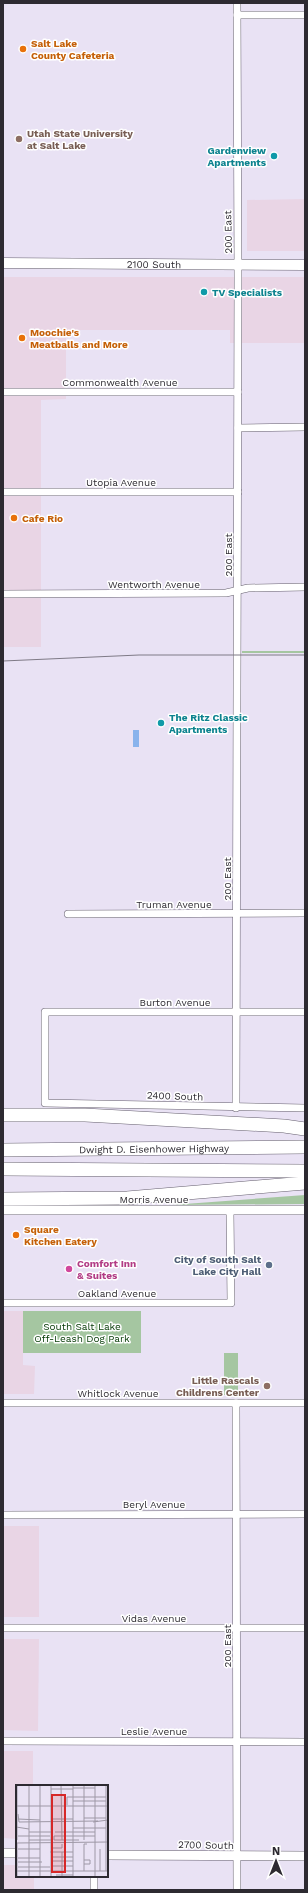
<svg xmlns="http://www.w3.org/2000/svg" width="308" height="1893" viewBox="0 0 308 1893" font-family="'Work Sans',sans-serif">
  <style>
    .commercial { fill: #e9d5e5 }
    .green { fill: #a5c6a1 }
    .water { fill: #89b3ec }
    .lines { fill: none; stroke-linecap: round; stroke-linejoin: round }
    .minor-casing { stroke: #655f6e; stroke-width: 8 }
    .tertiary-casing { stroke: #655f6e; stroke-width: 10 }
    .secondary-casing { stroke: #655f6e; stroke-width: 11 }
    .motorway-casing { stroke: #655f6e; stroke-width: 14 }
    .minor { stroke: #fff; stroke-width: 7 }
    .tertiary { stroke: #fff; stroke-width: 9 }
    .secondary { stroke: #fff; stroke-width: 10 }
    .motorway { stroke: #fff; stroke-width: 13 }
    .tram { stroke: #7f7a86; stroke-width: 1 }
    .food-dot { fill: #e8710a; stroke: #fff; stroke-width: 1.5 }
    .education-dot { fill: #8d6e63; stroke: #fff; stroke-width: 1.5 }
    .culture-dot { fill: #0f9aa8; stroke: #fff; stroke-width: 1.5 }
    .service-dot { fill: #5c6f8a; stroke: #fff; stroke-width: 1.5 }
    .hotel-dot { fill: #d1479c; stroke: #fff; stroke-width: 1.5 }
    .labels { text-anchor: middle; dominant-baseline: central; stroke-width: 3; stroke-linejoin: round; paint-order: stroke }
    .food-label { font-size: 10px; font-weight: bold; fill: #c56008; stroke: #fff; text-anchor: start }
    .education-label { font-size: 10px; font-weight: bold; fill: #785e54; stroke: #fff; text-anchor: start }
    .culture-label { font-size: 10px; font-weight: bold; fill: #0d838f; stroke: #fff; text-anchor: start }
    .street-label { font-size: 10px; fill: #2d2a31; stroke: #fff }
    .service-label { font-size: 10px; font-weight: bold; fill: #4e5e75; stroke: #fff; text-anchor: end }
    .hotel-label { font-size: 10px; font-weight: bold; fill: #b23c85; stroke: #fff; text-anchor: start }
    .park-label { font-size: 10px; fill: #003701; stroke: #fff }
    .inset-road { fill: none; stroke: #9e98a6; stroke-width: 1 }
    .view { fill: #d62828; fill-opacity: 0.15; stroke: #d62828; stroke-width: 2 }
    .inset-edge { fill: none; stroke: #2d2a31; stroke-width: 2 }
  </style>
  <rect width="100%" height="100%" fill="#e9e2f4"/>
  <g class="commercial">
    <polygon points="305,199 305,251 247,251 247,200"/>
    <polygon points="3,277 305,277 305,343 230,343 230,330 66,330 66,399 41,400 41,647 3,647"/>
    <polygon points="3,1311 23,1311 23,1365 35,1366 34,1394 3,1394"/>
    <rect x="3" y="1526" width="36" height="91"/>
    <polygon points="3,1639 39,1639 38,1731 3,1730"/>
    <polygon points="3,1751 33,1751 33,1786 17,1786 17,1839 3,1838"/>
    <polygon points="3,1865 17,1865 17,1876 34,1876 34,1890 3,1890"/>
  </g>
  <g class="green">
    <rect x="242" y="651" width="63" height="2"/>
    <polygon points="305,1195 305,1204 171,1205"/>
    <rect x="23" y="1311" width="118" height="42"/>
    <rect x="224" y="1353" width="14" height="42"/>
  </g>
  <rect class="water" x="133" y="730" width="6" height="17"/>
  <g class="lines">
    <defs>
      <g id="minor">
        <polyline points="237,15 305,15"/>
        <polyline points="3,392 238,392"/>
        <polyline points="238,428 305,427"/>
        <polyline points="3,492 238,492"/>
        <polyline points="3,594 226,593 248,588 305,587"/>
        <polyline points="68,914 305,913"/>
        <polyline points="305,1012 45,1012 45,1103 305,1108"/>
        <polyline points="236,1108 238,277 237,3"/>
        <polyline points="3,1303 231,1303 230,1211"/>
        <polyline points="3,1403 305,1403"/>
        <polyline points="236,1403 237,1890"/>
        <polyline points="3,1515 305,1514"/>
        <polyline points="3,1628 305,1628"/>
        <polyline points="3,1741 305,1742"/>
        <polyline points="94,1876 94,1890"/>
      </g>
      <g id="tertiary">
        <polyline points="3,1210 305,1210"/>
        <polyline points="3,1853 17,1853"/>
        <polyline points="107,1855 305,1856"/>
      </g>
      <g id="secondary">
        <path id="s1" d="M3,263L305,265"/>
      </g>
      <g id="motorway">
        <polyline points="3,1115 85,1115 284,1126 305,1129"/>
        <path id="s2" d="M3,1150L305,1147"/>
        <polyline points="3,1169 305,1171"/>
        <polyline points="3,1199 127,1198 305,1183"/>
      </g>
    </defs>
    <use href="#minor" class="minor-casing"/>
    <use href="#tertiary" class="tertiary-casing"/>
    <use href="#secondary" class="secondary-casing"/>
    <use href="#motorway" class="motorway-casing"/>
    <use href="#minor" class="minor"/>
    <use href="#tertiary" class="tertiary"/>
    <use href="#secondary" class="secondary"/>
    <use href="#motorway" class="motorway"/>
    <polyline class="tram" points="3,661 139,655 305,655"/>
  </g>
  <g class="food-dot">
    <circle cx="23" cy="49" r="4"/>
    <circle cx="22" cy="338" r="4"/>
    <circle cx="14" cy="518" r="4"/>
    <circle cx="16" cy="1235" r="4"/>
  </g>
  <g class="education-dot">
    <circle cx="19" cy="139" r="4"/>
    <circle cx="267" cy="1386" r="4"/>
  </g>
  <g class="culture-dot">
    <circle cx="274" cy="156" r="4"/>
    <circle cx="204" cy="292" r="4"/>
    <circle cx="161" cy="723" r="4"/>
  </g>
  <circle class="service-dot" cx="269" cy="1265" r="4"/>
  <circle class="hotel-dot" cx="69" cy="1269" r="4"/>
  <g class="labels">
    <g class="food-label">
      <text x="31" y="43">Salt Lake<tspan x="31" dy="12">County Cafeteria</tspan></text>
      <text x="30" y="332">Moochie's<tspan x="30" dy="12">Meatballs and More</tspan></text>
      <text x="22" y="518">Cafe Rio</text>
      <text x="24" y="1229">Square<tspan x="24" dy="12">Kitchen Eatery</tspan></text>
    </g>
    <g class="education-label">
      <text x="27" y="133">Utah State University<tspan x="27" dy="12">at Salt Lake</tspan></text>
      <text x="259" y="1380" text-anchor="end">Little Rascals<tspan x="259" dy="12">Childrens Center</tspan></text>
    </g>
    <g class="culture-label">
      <text x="266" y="150" text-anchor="end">Gardenview<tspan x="266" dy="12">Apartments</tspan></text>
      <text x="212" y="292">TV Specialists</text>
      <text x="169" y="717">The Ritz Classic<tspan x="169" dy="12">Apartments</tspan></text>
    </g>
    <g class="street-label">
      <text transform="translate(228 232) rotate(-91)">200 East</text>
      <text stroke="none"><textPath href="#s1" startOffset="151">2100 South</textPath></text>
      <text x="120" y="382">Commonwealth Avenue</text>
      <text x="121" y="482">Utopia Avenue</text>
      <text transform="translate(228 555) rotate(-90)">200 East</text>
      <text x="154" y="584">Wentworth Avenue</text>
      <text transform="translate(227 879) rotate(-90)">200 East</text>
      <text x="174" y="904">Truman Avenue</text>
      <text x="175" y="1002">Burton Avenue</text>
      <text transform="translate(175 1096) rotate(2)">2400 South</text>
      <text stroke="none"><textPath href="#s2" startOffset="151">Dwight D. Eisenhower Highway</textPath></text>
      <text x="154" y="1199">Morris Avenue</text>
      <text x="117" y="1293">Oakland Avenue</text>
      <text x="118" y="1393">Whitlock Avenue</text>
      <text x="154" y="1504">Beryl Avenue</text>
      <text x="154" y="1618">Vidas Avenue</text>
      <text transform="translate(227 1646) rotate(-90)">200 East</text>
      <text x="154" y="1731">Leslie Avenue</text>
      <text transform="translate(206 1845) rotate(1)">2700 South</text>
    </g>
    <g class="service-label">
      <text x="261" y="1259">City of South Salt<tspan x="261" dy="12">Lake City Hall</tspan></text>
    </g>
    <g class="hotel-label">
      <text x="77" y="1263">Comfort Inn<tspan x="77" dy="12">&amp; Suites</tspan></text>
    </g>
    <g class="park-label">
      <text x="82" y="1326">South Salt Lake<tspan x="82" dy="12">Off-Leash Dog Park</tspan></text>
    </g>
  </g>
  <g transform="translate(16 1785)">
    <rect width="92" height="92" fill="#e9e2f4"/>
    <path class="inset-road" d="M45,0L46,55M57,3H79M35,4H57M57,12H90M57,16H90M51,20V12H57M0,21H92M2,29L3,37L82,36M68,33H90M2,34L24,35M35,34H57M77,37L92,35M0,42L13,44M57,43H90M13,47H35M39,47H79M2,51H34M1,55V0M13,55H35M63,55H38V51H79M68,55V0M0,58L92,57M35,63H46V59M2,64H24M34,67H57M46,67V92M35,72H57M2,73H24M35,76H57M2,77H26M68,79H74V75H68M35,81H57M2,82H34M0,86H92M68,86V59H71M84,86V64M90,86V0M40,90H57M1,92V58M13,92V0M24,92V0M35,92V0M57,92V0M79,92V0"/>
    <path class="view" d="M36,10H49V87H36Z"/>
    <rect width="92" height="92" class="inset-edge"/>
  </g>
  <rect width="308" height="1893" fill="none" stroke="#2d2a31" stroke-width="8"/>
  <g transform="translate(276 1861)" stroke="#ffffff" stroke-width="3" paint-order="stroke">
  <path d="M0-3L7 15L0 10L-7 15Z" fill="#2d2a31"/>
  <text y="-6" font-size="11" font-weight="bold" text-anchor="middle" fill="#2d2a31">N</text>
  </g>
</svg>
